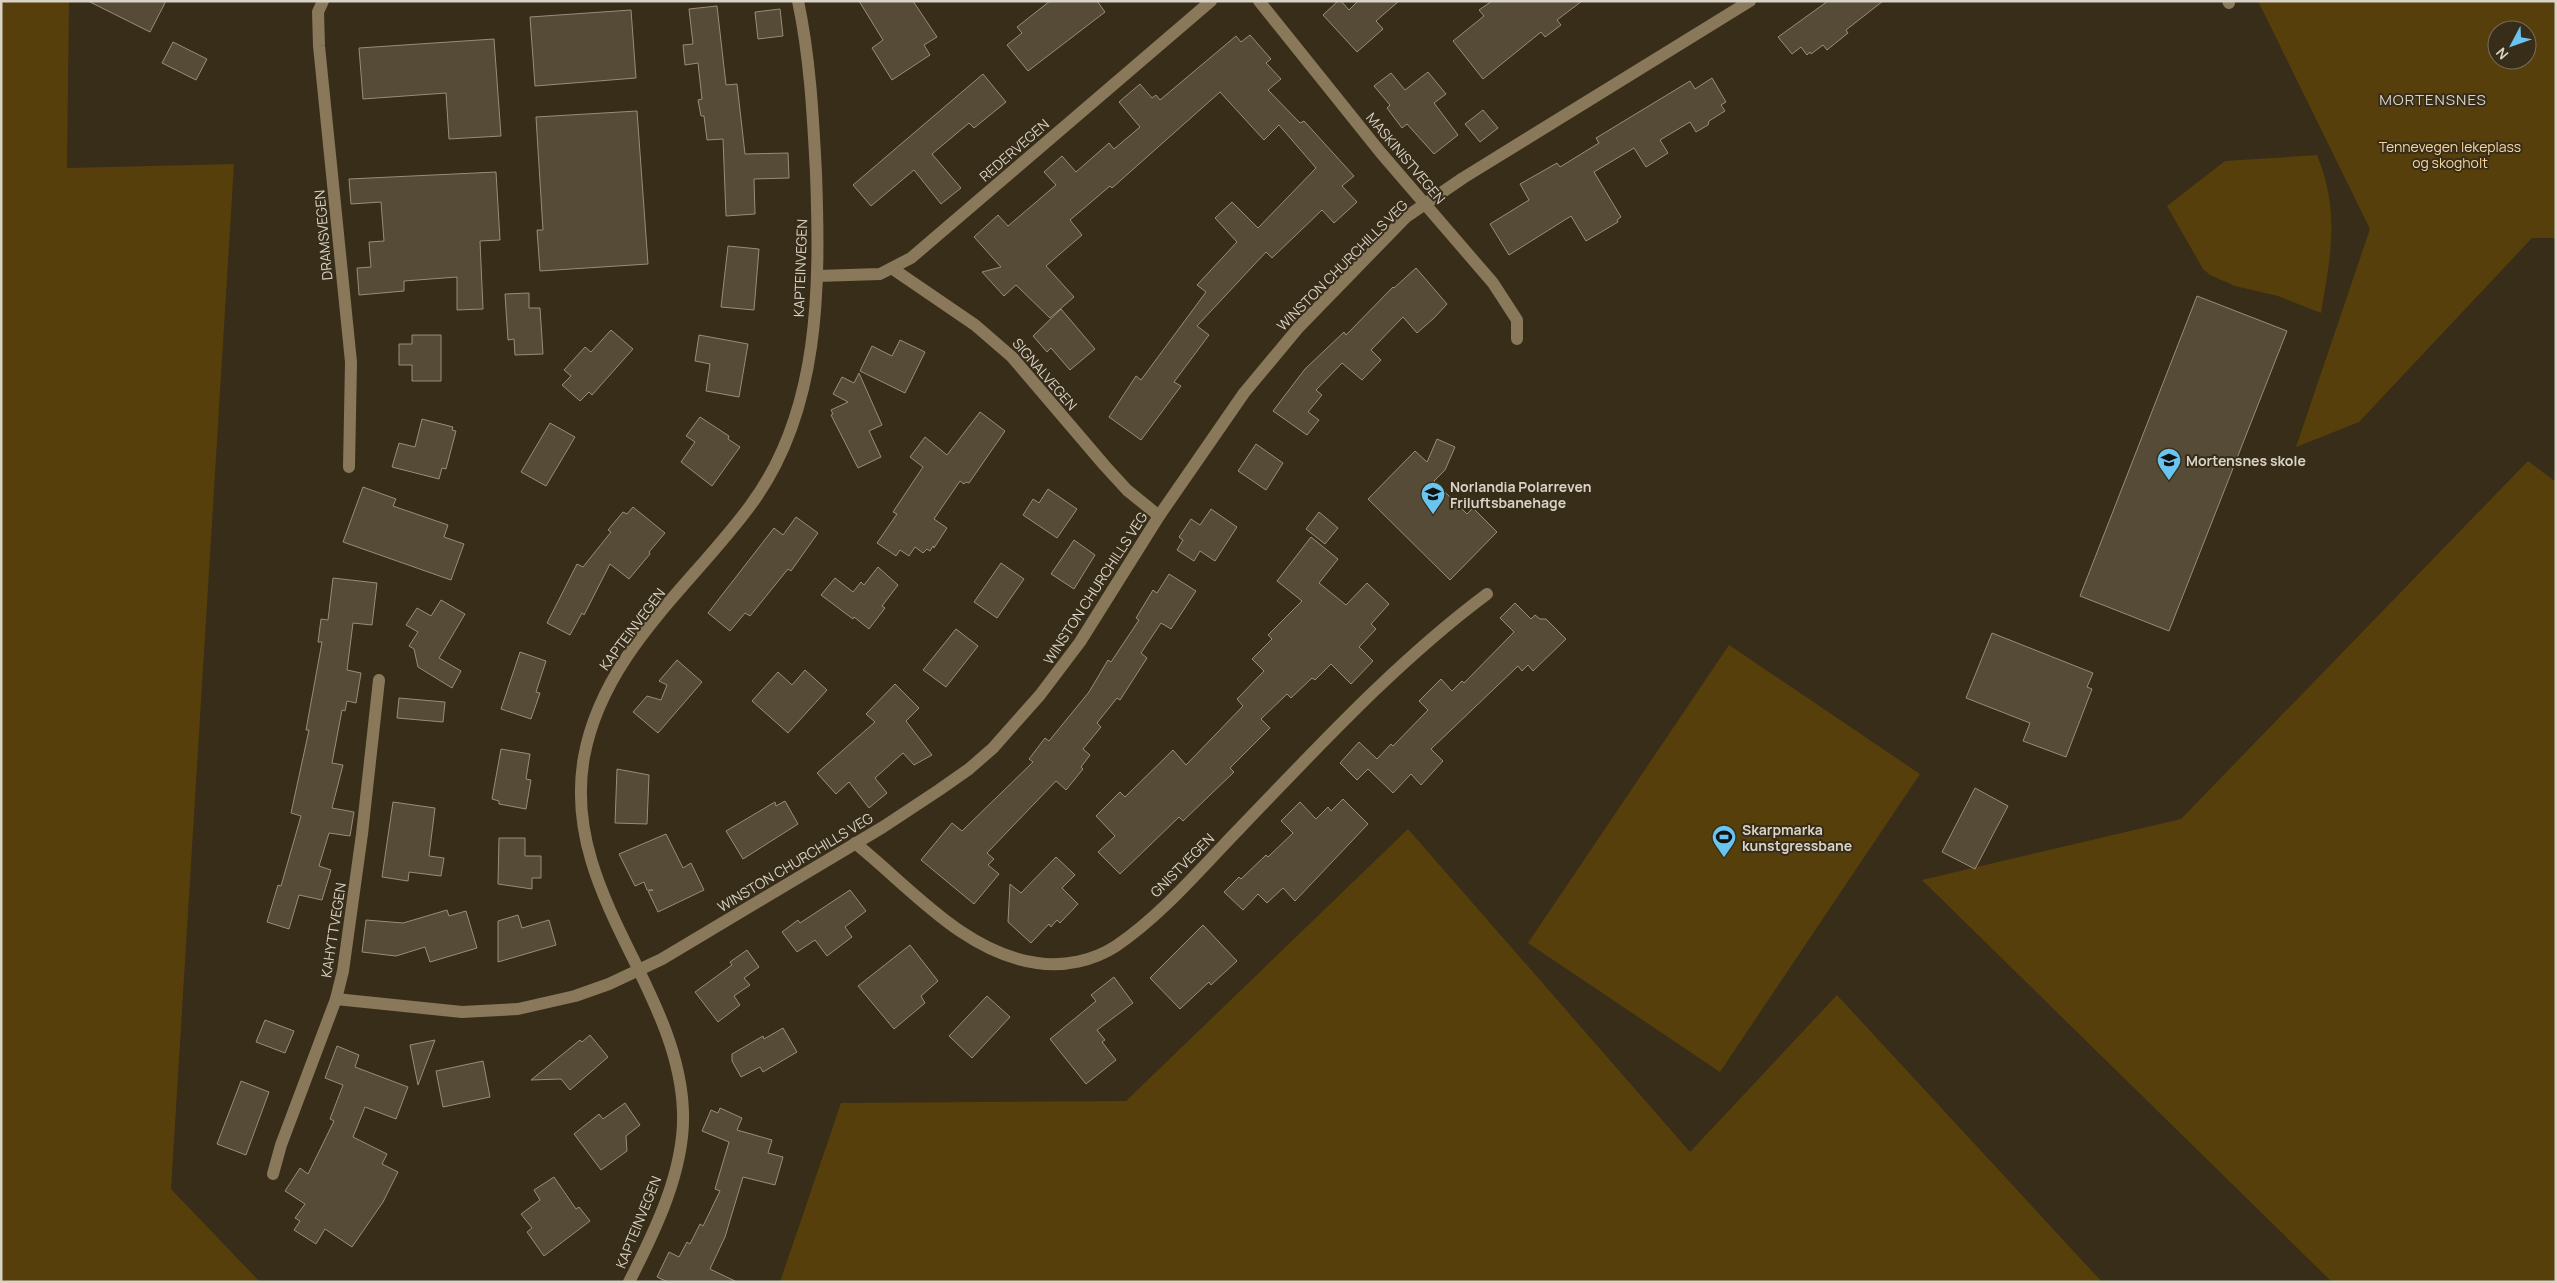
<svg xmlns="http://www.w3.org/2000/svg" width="2557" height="1283" viewBox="0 0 2557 1283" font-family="Manrope,sans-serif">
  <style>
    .green { fill: #573f0b; fill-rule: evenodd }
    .building { fill: #564b36; stroke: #9a8d77 }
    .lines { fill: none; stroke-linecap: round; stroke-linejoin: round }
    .minor { stroke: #89785a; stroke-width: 12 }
    .labels { text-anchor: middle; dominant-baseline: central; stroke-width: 4; stroke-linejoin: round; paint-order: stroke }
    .park-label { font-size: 14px; fill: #f6d69d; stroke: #372d19 }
    .street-label { font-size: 14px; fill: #d9d3c7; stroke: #372d19 }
    .poi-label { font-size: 14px; font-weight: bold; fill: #d9d3c7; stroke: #372d19; text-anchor: start }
    .neighbourhood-label { font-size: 15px; letter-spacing: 1px; fill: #d9d3c7; stroke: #372d19 }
  </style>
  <rect width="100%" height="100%" fill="#372d19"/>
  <g class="green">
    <polygon points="1,1 69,1 67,168 234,164 171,1189 260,1282 1,1282"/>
    <path d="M2258,1H2556V238H2532L2359,422L2296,447L2370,229ZM2497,30H2527V60H2497Z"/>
    <path d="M2317,155C2340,212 2331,254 2321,313L2278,296L2235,286L2210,275L2203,269L2167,206L2225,161Z"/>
    <polygon points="2528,461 2556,482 2556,1282 2332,1282 1922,880 2181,819"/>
    <polygon points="1729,645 1920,774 1720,1072 1528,943"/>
    <polygon points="1408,829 1690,1152 1837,995 2102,1282 780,1282 841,1103 1126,1101"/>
  </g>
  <g class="building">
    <polygon points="88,1 166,1 150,32"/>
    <polygon points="859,1 913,1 937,37 924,45 930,55 892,80 872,48 883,40"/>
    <polygon points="1050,1 1097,1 1105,12 1028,71 1007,45 1022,33 1017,27"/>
    <polygon points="1338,1 1341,1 1349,10 1358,1 1399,1 1376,21 1383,29 1357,52 1323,15"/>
    <polygon points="1492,1 1582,1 1557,20 1561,25 1545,37 1541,32 1483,79 1453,41 1484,16 1479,10"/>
    <polygon points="1828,1 1883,1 1846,30 1848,33 1827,50 1823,45 1811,54 1810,52 1807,55 1801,47 1792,54 1778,37"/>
    <polygon points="717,6 726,85 737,84 745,154 788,153 789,178 754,179 755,214 726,216 723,139 707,140 704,116 701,116 698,100 702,99 698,63 685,65 683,45 693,44 689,9"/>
    <polygon points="780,9 783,36 758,39 755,12"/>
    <polygon points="631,10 636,78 535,86 530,17"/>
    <polygon points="1250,35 1271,59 1266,63 1281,79 1268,90 1300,123 1304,121 1354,176 1342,186 1357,202 1334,223 1322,210 1272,258 1266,252 1197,326 1209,335 1174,382 1181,386 1141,440 1109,417 1136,376 1141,380 1206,292 1197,285 1237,242 1215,218 1232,202 1258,228 1316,168 1279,125 1264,140 1220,92 1112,188 1110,186 1070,220 1082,235 1046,266 1074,297 1050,318 1016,285 1004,296 982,272 1001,267 974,237 998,215 1008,226 1056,185 1044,172 1062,156 1076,172 1109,143 1114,149 1140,127 1119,102 1140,84 1152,98 1156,95 1160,100 1236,36 1241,42"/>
    <polygon points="494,39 501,136 449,139 446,93 363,99 359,48"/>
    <polygon points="173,42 207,59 196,80 162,63"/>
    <polygon points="1428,72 1446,94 1434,103 1458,135 1434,154 1407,124 1402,128 1387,108 1390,105 1374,86 1391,73 1405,90"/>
    <polygon points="983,74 1006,102 974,128 969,123 932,154 961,188 941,204 914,170 871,206 853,185"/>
    <polygon points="1712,78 1726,102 1721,105 1725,111 1709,121 1708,125 1696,132 1690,122 1660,140 1668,153 1646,167 1634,148 1594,172 1621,217 1617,220 1618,222 1586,241 1571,216 1509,255 1490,224 1529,200 1520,184 1557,163 1560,167 1599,143 1596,138 1690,81 1695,89"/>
    <polygon points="1483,110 1498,128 1480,142 1465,124"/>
    <polygon points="637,111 648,264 540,271 537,230 543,230 536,117"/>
    <polygon points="496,172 500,240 480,241 483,309 457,310 457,277 404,281 404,291 359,295 357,268 371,267 369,242 384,241 381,202 351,204 349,179"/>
    <polygon points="728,246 759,249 754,310 721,307"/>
    <polygon points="1416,268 1447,304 1434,318 1417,333 1403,317 1371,350 1381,360 1362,380 1342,363 1316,390 1322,395 1308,412 1319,420 1307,435 1273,411 1305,369 1344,332 1346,335 1393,287 1394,288"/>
    <polygon points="529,293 529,308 540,308 543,354 515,355 514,339 508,340 505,294"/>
    <polygon points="2197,296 2287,331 2169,631 2080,596"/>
    <polygon points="1061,309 1095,349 1070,370 1051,348 1047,352 1033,336"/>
    <polygon points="611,330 633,349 592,395 589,392 580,401 562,385 571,376 564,370 585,347 591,352"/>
    <polygon points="412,335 441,335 441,381 412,381 412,365 399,365 399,344 412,344"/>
    <polygon points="699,335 748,344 739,397 706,391 710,364 695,361"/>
    <polygon points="900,340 925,352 905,393 860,371 872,346 892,356"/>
    <polygon points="859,373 882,425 869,431 881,457 858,468 831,415 833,414 831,410 848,402 833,394 842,377 854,383"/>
    <polygon points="980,412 1005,431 969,483 966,482 964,484 960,481 934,519 947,528 934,548 933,546 930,551 927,549 923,553 915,547 909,556 900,550 896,556 877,543 897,514 893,512 923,467 910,457 925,437 947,455"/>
    <polygon points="700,417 729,436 728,439 740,447 712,486 681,462 695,442 686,436"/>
    <polygon points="422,419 453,427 452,430 456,431 446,469 442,468 439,479 392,467 399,443 415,447"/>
    <polygon points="550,423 575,437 546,486 521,472"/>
    <polygon points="1437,439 1455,447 1445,470 1434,481 1467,514 1473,508 1497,532 1450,580 1368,499 1415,451 1427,462"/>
    <polygon points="1256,444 1283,463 1266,490 1238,471"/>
    <polygon points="363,487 396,499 393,506 448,525 444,537 464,544 451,580 343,542"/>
    <polygon points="1048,489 1077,509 1057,538 1023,515 1033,499 1039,503"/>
    <polygon points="633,507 665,533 649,552 650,554 629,579 610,564 584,615 582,613 570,635 547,623 577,564 583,567 611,532 608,530 623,512 627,514"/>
    <polygon points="1211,509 1237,527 1215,561 1200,551 1194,561 1177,550 1183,540 1179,537 1191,519 1200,525"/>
    <polygon points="1319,512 1338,528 1325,544 1306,529"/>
    <polygon points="796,517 818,533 791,571 788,569 750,616 745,613 730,631 708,613 774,528 783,535"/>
    <polygon points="1311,537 1338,559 1319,583 1346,605 1367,583 1389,604 1371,624 1376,629 1359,647 1373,661 1351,684 1331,664 1315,680 1312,678 1291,698 1287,694 1261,719 1270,728 1230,768 1234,772 1183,821 1179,817 1120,874 1098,852 1115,836 1096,816 1120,792 1125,797 1173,750 1186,765 1243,706 1237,699 1264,671 1252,659 1272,639 1268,635 1302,601 1277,581"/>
    <polygon points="1074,540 1095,555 1074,589 1051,574"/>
    <polygon points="1001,563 1024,579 997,618 974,602"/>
    <polygon points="878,567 898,585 882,606 885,608 869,629 854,617 853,619 821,595 835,578 853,592 861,582 864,585"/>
    <polygon points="1169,574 1196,591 1171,629 1161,623 1141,653 1147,658 1120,700 1117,698 1097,723 1101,727 1083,749 1090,755 1081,767 1083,769 1066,790 1056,781 987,853 994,859 988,865 999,874 974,904 921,860 952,823 962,831 1033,762 1029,759 1045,738 1049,741 1089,692 1108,660 1111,662 1139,620 1136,618 1153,590 1157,593"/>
    <polygon points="333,578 377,583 372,625 353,623 347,670 361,673 356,703 347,701 345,711 342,710 332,763 343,765 332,808 354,812 350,836 329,833 319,866 331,870 322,900 299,895 289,929 267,922 278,885 281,886 301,816 291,813 309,730 306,730 322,642 318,642 321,619 328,620"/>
    <polygon points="441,600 465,614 439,658 461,671 452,688 418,667 414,649 409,646 418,632 406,625 417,608 431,616"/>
    <polygon points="1515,603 1531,619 1535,615 1540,619 1546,619 1566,639 1533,671 1528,665 1522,671 1518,666 1431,749 1443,761 1421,785 1411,774 1393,793 1368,769 1357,780 1340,763 1359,742 1377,759 1391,744 1393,746 1428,710 1419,701 1441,679 1452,691 1462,681 1464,683 1514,632 1500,618"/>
    <polygon points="956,629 978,646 946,687 923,670"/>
    <polygon points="1992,633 2093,673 2087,687 2092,689 2066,757 2023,741 2030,723 1966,698"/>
    <polygon points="520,652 546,661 536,692 540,693 531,719 501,709"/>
    <polygon points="677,660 702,682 658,733 633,712 647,696 661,700 667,685 659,681"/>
    <polygon points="805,670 827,690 788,733 752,701 778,672 792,685"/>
    <polygon points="895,684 919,708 906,721 932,755 914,765 903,753 875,778 887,793 869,808 849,782 836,794 817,773 875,722 866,714"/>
    <polygon points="399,698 445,702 443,722 397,718"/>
    <polygon points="501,749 530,754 526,779 531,780 526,809 499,804 499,801 492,799"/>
    <polygon points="617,769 649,775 647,824 615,823"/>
    <polygon points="1975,788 2008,806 1975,869 1942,852"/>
    <polygon points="1343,799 1368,824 1295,901 1283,888 1267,903 1258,894 1243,910 1224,892 1239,877 1241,879 1266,855 1268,857 1293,833 1281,821 1300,802 1316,819 1328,807 1331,811"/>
    <polygon points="785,801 798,824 743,859 726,831 775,802 776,806"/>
    <polygon points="393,802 435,808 429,856 444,858 441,876 409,872 408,881 382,877"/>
    <polygon points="666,834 683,868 691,863 704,890 658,912 648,891 653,890 647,890 644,882 635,886 619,854"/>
    <polygon points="499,838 525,838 525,856 541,856 541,878 532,878 532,889 498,884"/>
    <polygon points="1056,857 1075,875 1062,888 1078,904 1060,923 1057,920 1051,927 1049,924 1031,943 1008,922 1010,884 1021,893"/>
    <polygon points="850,890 866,911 845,927 852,937 827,956 815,940 797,952 782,932 798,920 800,923"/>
    <polygon points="447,910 449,916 466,911 477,948 430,962 425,947 396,956 362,952 366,920 403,923"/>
    <polygon points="518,915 522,928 549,920 556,945 498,962 498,921"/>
    <polygon points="1203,925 1237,961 1211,985 1209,982 1180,1009 1150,978"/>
    <polygon points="910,945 938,981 921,996 925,1003 894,1029 858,986"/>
    <polygon points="747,950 759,967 744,978 750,985 734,996 740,1005 718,1022 695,992 732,965 730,962"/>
    <polygon points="1114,977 1133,1003 1097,1030 1105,1040 1102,1042 1116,1060 1086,1084 1050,1039 1096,1001 1091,995"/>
    <polygon points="987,996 1010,1017 972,1058 949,1036"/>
    <polygon points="265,1020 294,1031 285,1053 256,1042"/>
    <polygon points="783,1028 797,1052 763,1072 760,1067 741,1077 732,1061 732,1054 763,1036 764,1039"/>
    <polygon points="590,1035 608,1057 570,1090 561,1079 531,1080 580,1040 582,1042"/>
    <polygon points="435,1040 418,1085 410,1045"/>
    <polygon points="337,1046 359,1055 355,1067 408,1087 396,1119 365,1107 353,1137 387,1154 382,1164 398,1172 383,1202 352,1247 325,1229 316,1244 294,1230 300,1221 295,1218 305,1204 285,1191 300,1168 308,1174 334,1121 330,1119 343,1085 325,1078"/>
    <polygon points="483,1061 490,1097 443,1107 436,1071"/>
    <polygon points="241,1081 269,1092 246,1155 217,1144"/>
    <polygon points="625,1103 640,1125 626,1136 627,1151 601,1170 574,1134 599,1114 603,1119"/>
    <polygon points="720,1108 742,1118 737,1130 772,1140 768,1153 783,1157 775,1185 743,1177 725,1237 710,1269 737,1282 668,1282 657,1277 669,1252 679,1257 687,1242 690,1244 700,1224 703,1226 720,1191 715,1189 729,1142 702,1131 711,1110 718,1113"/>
    <polygon points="554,1177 576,1209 579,1207 590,1221 544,1256 527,1232 532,1228 521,1214 540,1200 534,1190"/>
  </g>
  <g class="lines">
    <g class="minor">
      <polyline points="323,1 318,12 319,46 351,362 349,467"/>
      <polyline points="1259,1 1381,153 1493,283 1517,320 1517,339"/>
      <polyline points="2228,1 2229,3"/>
      <polyline points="893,269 975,325 1012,357 1105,466 1127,490 1159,516"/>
      <polyline points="817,276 880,274 911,258 1211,1"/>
      <path d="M855,843C910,887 964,953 1037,963C1064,967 1093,961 1116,946C1163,914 1201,868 1240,828C1319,746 1396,662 1487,594"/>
      <polyline points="336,999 462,1012 518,1009 575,996 609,984 662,959 883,827 939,790 969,769 993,748 1040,695 1080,642 1159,516 1244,393 1299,327 1406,217 1463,178 1750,1"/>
      <polyline points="273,1174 281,1145 336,999 343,971 362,834 379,680"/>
      <path d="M629,1282C655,1231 685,1170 683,1112C679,987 560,891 584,757C603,653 691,586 750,506C821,411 820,286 816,173C813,116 810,57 798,1"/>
    </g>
  </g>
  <defs>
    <symbol id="school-pin" viewBox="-11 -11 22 30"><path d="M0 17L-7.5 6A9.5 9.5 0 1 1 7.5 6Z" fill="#69c4f0" stroke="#372d19"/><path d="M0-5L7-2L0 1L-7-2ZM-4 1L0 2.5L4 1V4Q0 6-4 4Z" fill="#111"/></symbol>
    <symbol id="stadium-pin" viewBox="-11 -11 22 30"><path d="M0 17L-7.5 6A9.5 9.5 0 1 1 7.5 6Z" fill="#69c4f0" stroke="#372d19"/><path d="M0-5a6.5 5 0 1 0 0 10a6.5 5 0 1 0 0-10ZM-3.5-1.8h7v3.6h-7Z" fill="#111"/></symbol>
  </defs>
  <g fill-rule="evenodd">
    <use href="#school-pin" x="2155" y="446" width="28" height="38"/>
    <use href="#school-pin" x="1419" y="480" width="28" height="38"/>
    <use href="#stadium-pin" x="1710" y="823" width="28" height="38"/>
  </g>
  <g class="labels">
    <g class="park-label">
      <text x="2450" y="146">Tennevegen lekeplass<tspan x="2450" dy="16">og skogholt</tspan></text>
    </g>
    <g class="street-label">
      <text transform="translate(1014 150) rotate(-41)">REDERVEGEN</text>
      <text transform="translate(1406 158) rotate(50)">MASKINISTVEGEN</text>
      <text transform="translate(323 235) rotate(-95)">DRAMSVEGEN</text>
      <text transform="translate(1342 265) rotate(-45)">WINSTON CHURCHILLS VEG</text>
      <text transform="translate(800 268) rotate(-88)">KAPTEINVEGEN</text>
      <text transform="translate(1045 374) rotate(49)">SIGNALVEGEN</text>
      <text transform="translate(1095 588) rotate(-57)">WINSTON CHURCHILLS VEG</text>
      <text transform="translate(632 629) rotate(-53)">KAPTEINVEGEN</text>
      <text transform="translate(795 862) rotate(-31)">WINSTON CHURCHILLS VEG</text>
      <text transform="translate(1182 865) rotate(-45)">GNISTVEGEN</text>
      <text transform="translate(333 930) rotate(-81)">KAHYTTVEGEN</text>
      <text transform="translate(638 1222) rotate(-68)">KAPTEINVEGEN</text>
    </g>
    <g class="poi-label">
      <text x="2186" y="460">Mortensnes skole</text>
      <text x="1450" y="486">Norlandia Polarreven<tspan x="1450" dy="16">Friluftsbanehage</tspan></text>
      <text x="1742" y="829">Skarpmarka<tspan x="1742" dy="16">kunstgressbane</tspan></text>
    </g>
    <g class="neighbourhood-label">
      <text x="2433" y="99">MORTENSNES</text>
    </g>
  </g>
  <rect width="2557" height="1283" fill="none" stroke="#d9d3c7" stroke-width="5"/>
  <g transform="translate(2512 45) rotate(229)"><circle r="24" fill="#372d19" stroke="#786f5f"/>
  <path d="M0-4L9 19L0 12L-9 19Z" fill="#69c4f0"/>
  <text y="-8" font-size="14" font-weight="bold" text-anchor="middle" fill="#d9d3c7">N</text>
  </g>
</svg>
